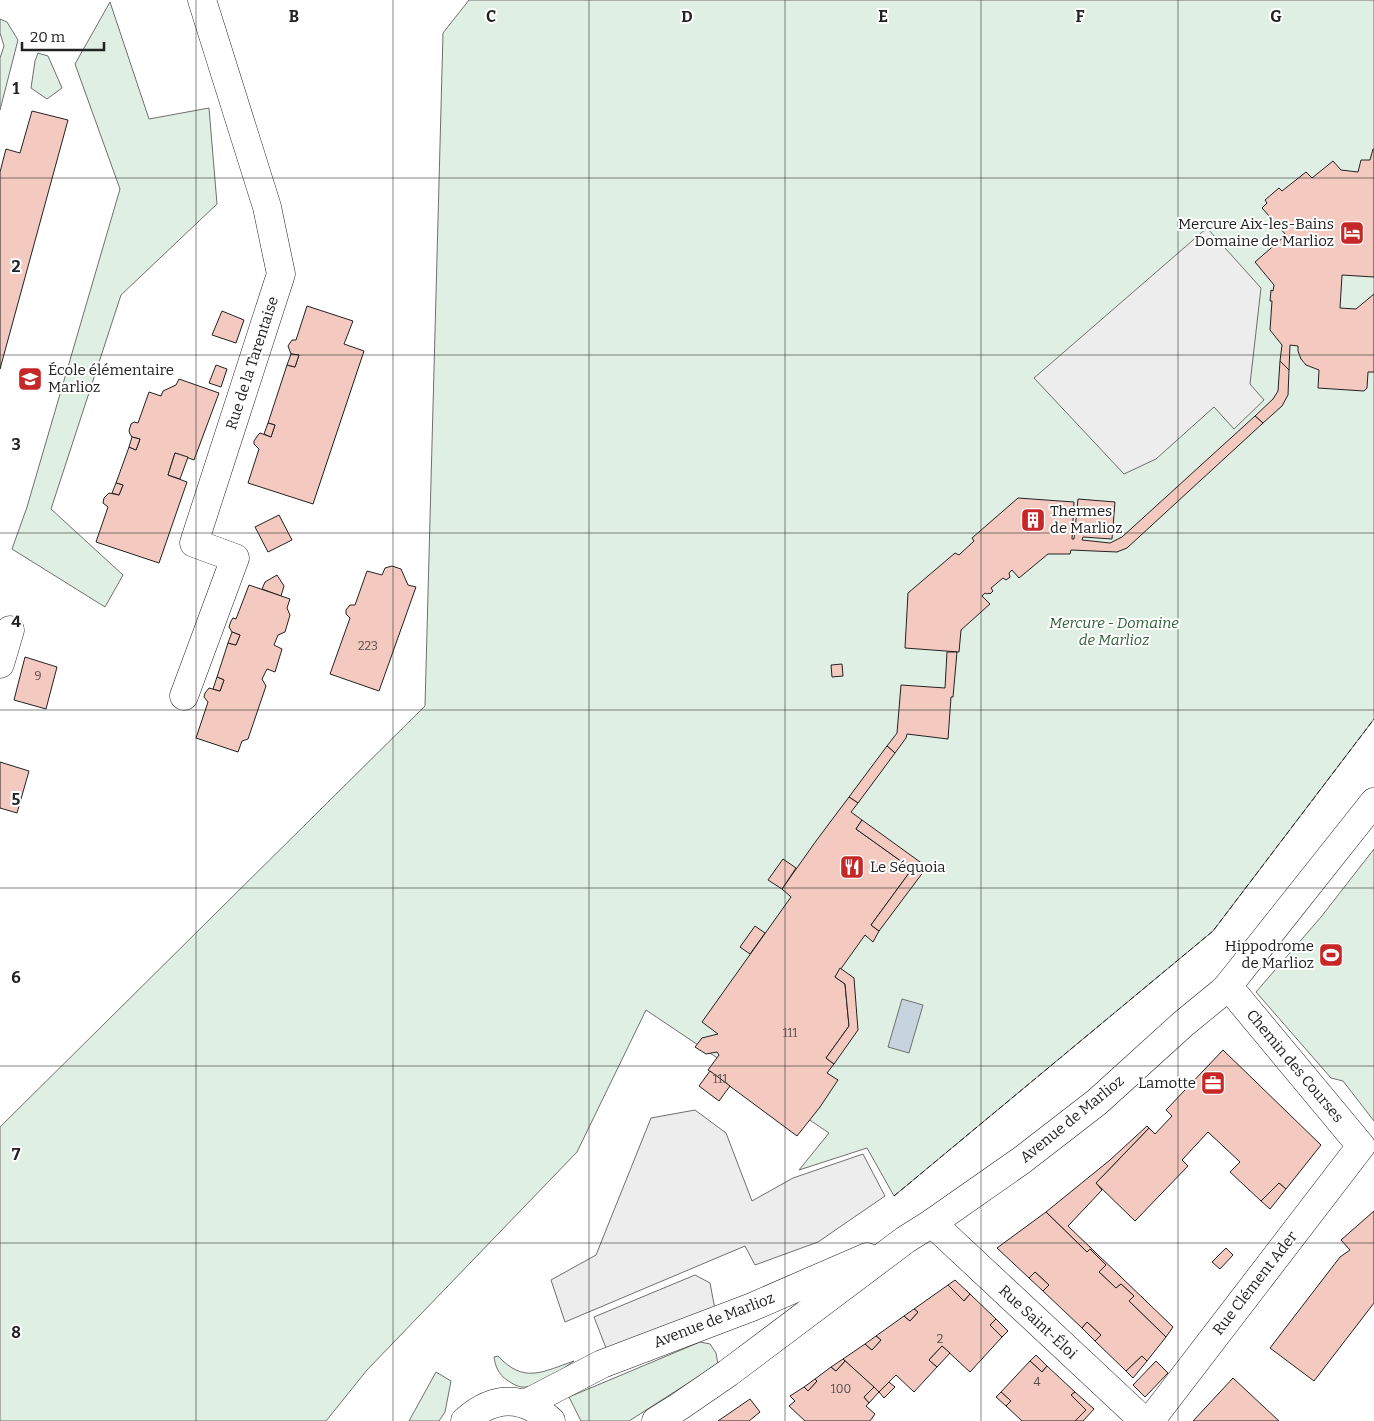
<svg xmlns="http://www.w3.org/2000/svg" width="1374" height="1421" viewBox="0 0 1374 1421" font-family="Bitter,serif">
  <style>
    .green { fill: #e0efe3; stroke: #6f6f6f }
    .parking { fill: #ededed; stroke: #6f6f6f }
    .water { fill: #c7d3dd; stroke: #6f6f6f }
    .building { fill: #f3c9c0; stroke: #222 }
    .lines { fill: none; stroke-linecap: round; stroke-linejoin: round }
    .minor-casing { stroke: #222; stroke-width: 29 }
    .major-casing { stroke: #222; stroke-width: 29 }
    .minor { stroke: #fff; stroke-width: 28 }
    .major { stroke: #fff; stroke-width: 28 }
    .fence { stroke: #222; stroke-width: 1; stroke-dasharray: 6 2.5; stroke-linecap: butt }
    .grid { fill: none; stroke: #222; stroke-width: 1; stroke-opacity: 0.55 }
    .labels { text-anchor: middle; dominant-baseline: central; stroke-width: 4; stroke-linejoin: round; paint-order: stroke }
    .number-label { font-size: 12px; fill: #564c4a }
    .poi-label { font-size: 15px; fill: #222; stroke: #fff; text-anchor: end }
    .street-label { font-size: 15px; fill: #222; stroke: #fff }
    .park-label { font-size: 15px; font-style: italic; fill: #2f5e38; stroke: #fff }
    .grid-label { font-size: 16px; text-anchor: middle; font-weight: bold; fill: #222; stroke: #fff; stroke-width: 4; stroke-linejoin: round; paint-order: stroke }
  </style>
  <rect width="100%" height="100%" fill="#fff"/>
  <g class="green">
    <polygon points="469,0 1374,0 1374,719 1213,931 894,1196 867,1148 799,1170 829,1133 646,1010 577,1152 367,1370 326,1421 0,1421 0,1127 425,706 443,33"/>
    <polygon points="110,2 149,119 209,108 217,204 121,295 51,509 123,575 105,607 12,549 27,507 120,189 75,64"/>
    <polygon points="0,19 7,22 18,40 0,110 0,58 4,46 0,33"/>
    <polygon points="38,53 48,56 62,88 47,99 31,88 35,61"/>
    <polygon points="1374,849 1374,1121 1343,1081 1331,1078 1256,992 1321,917"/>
    <polygon points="700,1342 710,1344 716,1353 718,1364 629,1421 581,1421 569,1397"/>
    <path d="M498,1356C524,1384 542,1372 574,1361C562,1369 540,1387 525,1387C519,1388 513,1384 507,1380C499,1375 495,1366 494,1357Z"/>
    <polygon points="436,1372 451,1381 445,1412 439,1421 409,1421"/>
  </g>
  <g class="parking">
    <polygon points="1207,228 1261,288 1250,384 1264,400 1234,429 1214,407 1156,459 1124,474 1034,378"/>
    <polygon points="695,1110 726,1133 752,1201 793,1178 863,1154 885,1196 818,1242 755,1265 745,1246 565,1322 551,1280 596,1255 651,1118"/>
    <polygon points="695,1275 710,1283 717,1320 611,1361 594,1317"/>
  </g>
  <polygon class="water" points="902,999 923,1005 909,1053 888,1047"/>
  <g class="building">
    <polygon points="32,111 68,120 0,369 0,172 6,149 20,153"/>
    <polygon points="1373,149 1374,149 1374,277 1342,275 1340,308 1356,309 1374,294 1374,372 1368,372 1367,388 1364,391 1318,388 1319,370 1306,365 1301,359 1298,351 1298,346 1290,345 1289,370 1280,361 1282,345 1270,330 1272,301 1270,301 1271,290 1273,291 1274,285 1255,262 1286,235 1262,208 1267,203 1265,200 1279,188 1282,191 1306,172 1312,178 1333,161 1341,170 1358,172 1361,160 1370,160"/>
    <polygon points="307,306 353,321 344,344 364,351 313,504 248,483 259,449 254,444 254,441 258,435 260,433 271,437 275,425 268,423 287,365 295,367 299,355 291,354 288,346 292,340 296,340"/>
    <polygon points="222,311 244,320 236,343 212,335"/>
    <polygon points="291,354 299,355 295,367 287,365"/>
    <polygon points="1280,361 1289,370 1288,395 1282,406 1263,423 1255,416 1273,399 1278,391"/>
    <polygon points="216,365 227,369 221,387 209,383"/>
    <polygon points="179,379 219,393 194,460 175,453 168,475 187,482 159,563 96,542 108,507 103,503 104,498 109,493 119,495 123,485 116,483 129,447 136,450 140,439 132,437 130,434 129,431 131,424 134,422 138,423 149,392 161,396 163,391 176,385"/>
    <polygon points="1255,416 1263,423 1127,548 1117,552 1071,550 1070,554 1048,554 1019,578 1012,570 1009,573 1010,577 1006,580 1003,578 991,588 993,591 990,594 989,593 987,594 985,593 982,596 990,604 961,630 959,652 905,648 908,593 955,553 959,555 974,541 972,538 1018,498 1074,502 1072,539 1074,539 1078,499 1115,502 1112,539 1083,537 1082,540 1110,543 1122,537"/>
    <polygon points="268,423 275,425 271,437 264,434"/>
    <polygon points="132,437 140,439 136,450 129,447"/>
    <polygon points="175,453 188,457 180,479 168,475"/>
    <polygon points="116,483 123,485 119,495 112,493"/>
    <polygon points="279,515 292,540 268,552 255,527"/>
    <polygon points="392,566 401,569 408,585 416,587 379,691 330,674 350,618 346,614 346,610 350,605 355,605 367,571 382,575 385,568"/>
    <polygon points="277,575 284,586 281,596 262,589 265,582"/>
    <polygon points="249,585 290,599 287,608 290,615 285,632 278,635 274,645 282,649 275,672 267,669 262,679 266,686 248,739 242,741 238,752 196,738 208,702 204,697 205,693 209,688 220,691 224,680 217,677 228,643 236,645 240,635 232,632 229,627 231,621 233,618 236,619"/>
    <polygon points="232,632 240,635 236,645 228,643"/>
    <polygon points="947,652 957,652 953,697 951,697 948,739 907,734 906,738 895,753 887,746 897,733 901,685 945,688"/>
    <polygon points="25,657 57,667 46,709 14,700"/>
    <polygon points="842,664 843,676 832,677 831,665"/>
    <polygon points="217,677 224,680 220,691 213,689"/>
    <polygon points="887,746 895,753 858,803 849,797"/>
    <polygon points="0,762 29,771 17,813 0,808"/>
    <polygon points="849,797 858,803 851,812 862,820 856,829 912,869 871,925 879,931 873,942 865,935 835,977 845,984 849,1026 826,1058 834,1064 827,1073 838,1080 820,1107 797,1136 708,1070 719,1055 717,1052 706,1054 695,1047 702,1038 718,1034 702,1022 791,897 782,889 816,841"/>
    <polygon points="862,820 927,867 879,931 871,925 912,869 856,829"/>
    <polygon points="783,859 796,868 782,889 768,880"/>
    <polygon points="755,926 765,933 750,954 740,947"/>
    <polygon points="840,968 854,978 858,1030 834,1064 826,1058 849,1026 845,984 835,977"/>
    <polygon points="1223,1050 1321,1145 1286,1189 1279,1183 1261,1201 1230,1172 1240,1162 1208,1132 1182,1160 1188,1166 1135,1221 1096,1183 1149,1128 1155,1134 1172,1116 1166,1110"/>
    <polygon points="710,1071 730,1086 719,1101 699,1086"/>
    <polygon points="1147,1126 1149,1128 1096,1183 1102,1190 1068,1226 1173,1327 1166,1337 1129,1301 1134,1296 1121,1284 1116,1288 1099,1272 1106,1265 1090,1249 1087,1252 1046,1212 1110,1160"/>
    <polygon points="1279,1183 1286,1189 1270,1209 1261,1201"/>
    <polygon points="1374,1211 1374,1303 1314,1381 1270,1348 1340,1257 1350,1250 1341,1240"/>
    <polygon points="1046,1212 1087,1252 1090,1249 1106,1265 1099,1272 1116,1288 1121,1284 1134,1296 1129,1301 1166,1337 1147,1361 1142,1356 1126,1371 1095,1341 1101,1335 1087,1322 1082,1328 1043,1291 1049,1285 1035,1272 1029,1278 997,1248"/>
    <polygon points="1226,1248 1233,1255 1220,1269 1212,1262"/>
    <polygon points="1035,1272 1049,1285 1043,1291 1029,1278"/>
    <polygon points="955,1280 970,1294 964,1301 948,1285"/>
    <polygon points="948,1285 964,1301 970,1294 996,1319 990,1325 1002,1337 970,1372 942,1346 929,1360 937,1367 914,1392 896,1375 879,1392 843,1359 865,1344 872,1350 881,1340 876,1336 904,1316 910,1321 918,1312 914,1309"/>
    <polygon points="914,1309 918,1312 910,1321 904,1316"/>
    <polygon points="996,1319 1008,1331 1002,1337 990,1325"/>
    <polygon points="1087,1322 1101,1335 1095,1341 1082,1328"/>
    <polygon points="876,1336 881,1340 872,1350 865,1344"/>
    <polygon points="942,1346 950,1353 937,1367 929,1360"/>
    <polygon points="1036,1355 1047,1366 1042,1372 1030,1361"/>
    <polygon points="1142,1356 1147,1361 1133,1378 1126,1371"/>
    <polygon points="843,1359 874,1387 864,1397 869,1403 866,1406 875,1414 870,1421 805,1421 789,1406 795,1401 790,1396 804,1387 808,1391 817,1381 815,1379 831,1367 836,1371 845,1361"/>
    <polygon points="843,1359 845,1361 836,1371 831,1367"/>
    <polygon points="1030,1361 1042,1372 1047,1366 1075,1392 1071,1395 1086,1410 1075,1421 1022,1421 1006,1406 1011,1401 1001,1392"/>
    <polygon points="1156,1361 1168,1373 1145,1397 1133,1385"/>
    <polygon points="1233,1378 1279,1421 1193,1421"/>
    <polygon points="815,1379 817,1381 808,1391 804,1387"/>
    <polygon points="889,1382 895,1387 884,1398 879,1392"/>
    <polygon points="874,1387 879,1392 869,1403 864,1397"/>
    <polygon points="1001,1392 1011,1401 1006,1406 996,1397"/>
    <polygon points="1075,1392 1094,1409 1083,1421 1075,1421 1086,1410 1071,1395"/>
    <polygon points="750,1399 760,1412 749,1421 718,1421"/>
  </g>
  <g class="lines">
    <defs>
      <g id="minor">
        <polyline points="0,664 10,630"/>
        <polyline points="184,696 235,558 194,543 281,274 267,207 202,0"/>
        <polyline points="932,1223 1144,1421"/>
        <polyline points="1150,1421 1361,1146 1228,986"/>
      </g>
      <g id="major">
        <polyline points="525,1404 602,1364 752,1307 867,1257"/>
        <path d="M465,1421C494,1395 523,1395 551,1421"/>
        <polyline points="656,1421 680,1406 728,1373 905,1240 932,1223 1022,1160 1097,1102 1183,1024 1222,992 1228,986 1374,802"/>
      </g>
    </defs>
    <use href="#minor" class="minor-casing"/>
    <use href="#major" class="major-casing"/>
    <use href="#minor" class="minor"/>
    <use href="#major" class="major"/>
    <polyline class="fence" points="894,1196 1213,931 1374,719"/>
  </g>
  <path class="grid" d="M196,0V1421M393,0V1421M589,0V1421M785,0V1421M981,0V1421M1178,0V1421M0,178H1374M0,355H1374M0,533H1374M0,710H1374M0,888H1374M0,1066H1374M0,1243H1374"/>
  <defs>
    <symbol id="hotel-square" viewBox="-11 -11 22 22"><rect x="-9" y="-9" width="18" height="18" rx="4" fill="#c62828" stroke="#fff"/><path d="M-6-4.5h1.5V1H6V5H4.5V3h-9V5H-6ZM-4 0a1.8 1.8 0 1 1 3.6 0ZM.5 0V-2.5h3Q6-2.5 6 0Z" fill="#fff"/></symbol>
    <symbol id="school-square" viewBox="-11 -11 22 22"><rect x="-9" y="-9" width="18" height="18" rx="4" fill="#c62828" stroke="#fff"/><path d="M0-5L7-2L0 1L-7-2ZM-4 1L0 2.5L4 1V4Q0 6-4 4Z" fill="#fff"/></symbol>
    <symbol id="building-square" viewBox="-11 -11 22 22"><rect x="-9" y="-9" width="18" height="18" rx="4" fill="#c62828" stroke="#fff"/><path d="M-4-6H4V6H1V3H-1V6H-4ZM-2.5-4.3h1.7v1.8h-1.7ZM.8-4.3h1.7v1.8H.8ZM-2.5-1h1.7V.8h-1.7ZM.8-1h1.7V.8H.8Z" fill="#fff"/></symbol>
    <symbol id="restaurant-square" viewBox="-11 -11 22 22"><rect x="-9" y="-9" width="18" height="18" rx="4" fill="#c62828" stroke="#fff"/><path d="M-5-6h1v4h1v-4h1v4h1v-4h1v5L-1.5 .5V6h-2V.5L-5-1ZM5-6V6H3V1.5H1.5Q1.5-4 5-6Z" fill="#fff"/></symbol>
    <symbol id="stadium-square" viewBox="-11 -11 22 22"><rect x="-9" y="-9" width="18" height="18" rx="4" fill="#c62828" stroke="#fff"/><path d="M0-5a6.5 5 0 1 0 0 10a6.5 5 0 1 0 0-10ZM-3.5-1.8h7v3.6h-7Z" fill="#fff"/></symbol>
    <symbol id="office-square" viewBox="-11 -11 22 22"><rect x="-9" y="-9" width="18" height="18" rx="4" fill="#c62828" stroke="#fff"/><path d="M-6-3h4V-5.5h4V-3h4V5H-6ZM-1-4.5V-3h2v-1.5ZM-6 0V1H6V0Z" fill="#fff"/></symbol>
  </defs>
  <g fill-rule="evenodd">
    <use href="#hotel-square" x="1338" y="219" width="28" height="28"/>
    <use href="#school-square" x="16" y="365" width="28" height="28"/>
    <use href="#building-square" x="1019" y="506" width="28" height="28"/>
    <use href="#restaurant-square" x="838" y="853" width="28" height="28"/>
    <use href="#stadium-square" x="1317" y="941" width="28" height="28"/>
    <use href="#office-square" x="1199" y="1069" width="28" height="28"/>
  </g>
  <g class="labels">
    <g class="number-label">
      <text x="368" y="646">223</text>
      <text x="38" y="676">9</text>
      <text x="790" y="1033">111</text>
      <text x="720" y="1079">111</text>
      <text x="940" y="1339">2</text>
      <text x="1037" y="1382">4</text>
      <text x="841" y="1389">100</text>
    </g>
    <g class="poi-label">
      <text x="1334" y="224">Mercure Aix-les-Bains<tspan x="1334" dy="17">Domaine de Marlioz</tspan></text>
      <text x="48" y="370" text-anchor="start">École élémentaire<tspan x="48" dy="17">Marlioz</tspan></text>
      <text x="1050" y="511" text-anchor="start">Thermes<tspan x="1050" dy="17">de Marlioz</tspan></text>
      <text x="870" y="867" text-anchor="start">Le Séquoia</text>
      <text x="1314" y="946">Hippodrome<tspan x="1314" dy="17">de Marlioz</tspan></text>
      <text x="1196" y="1083">Lamotte</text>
    </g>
    <g class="street-label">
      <text transform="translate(252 363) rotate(-72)">Rue de la Tarentaise</text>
      <text transform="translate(1295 1066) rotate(50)">Chemin des Courses</text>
      <text transform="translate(1072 1119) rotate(-39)">Avenue de Marlioz</text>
      <text transform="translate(1255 1283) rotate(-52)">Rue Clément Ader</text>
      <text transform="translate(714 1320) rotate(-21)">Avenue de Marlioz</text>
      <text transform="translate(1038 1322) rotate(43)">Rue Saint-Éloi</text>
    </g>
    <g class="park-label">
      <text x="1114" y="623">Mercure - Domaine<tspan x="1114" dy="17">de Marlioz</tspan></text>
    </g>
  </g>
  <g class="grid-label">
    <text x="294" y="22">B</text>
    <text x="491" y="22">C</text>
    <text x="687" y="22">D</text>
    <text x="883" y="22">E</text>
    <text x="1080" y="22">F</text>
    <text x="1276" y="22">G</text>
    <text x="16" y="94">1</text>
    <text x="16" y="272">2</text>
    <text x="16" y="450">3</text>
    <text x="16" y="627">4</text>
    <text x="16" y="805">5</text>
    <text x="16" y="983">6</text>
    <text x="16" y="1160">7</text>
    <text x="16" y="1338">8</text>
  </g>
  <path d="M22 42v8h82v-8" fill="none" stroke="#222222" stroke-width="2.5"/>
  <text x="30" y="42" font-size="15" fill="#222222" stroke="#ffffff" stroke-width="4" paint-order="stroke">20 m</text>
</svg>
